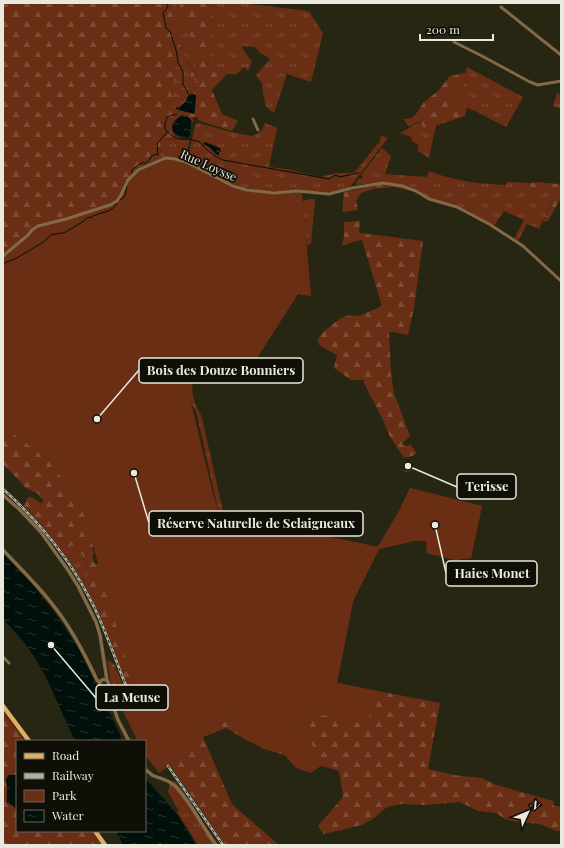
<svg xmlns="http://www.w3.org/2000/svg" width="564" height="848" viewBox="0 0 564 848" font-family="'Playfair Display',serif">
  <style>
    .grass { fill: url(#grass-tufts) }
    .forest { fill: url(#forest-firs); fill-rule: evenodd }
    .wetland { fill: url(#wetland-marsh) }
    .park { fill: #692e14 }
    .water { fill: url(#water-ripples) }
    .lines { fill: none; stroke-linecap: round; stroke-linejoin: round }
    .stream { stroke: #02100b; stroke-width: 1 }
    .minor { stroke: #826947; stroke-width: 3 }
    .tertiary { stroke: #826947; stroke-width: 3.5 }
    .primary { stroke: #e1ad63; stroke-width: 4.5 }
    .rail-casing { stroke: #b1b1a3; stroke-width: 2.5 }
    .rail { stroke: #0f0e07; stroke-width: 1; stroke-dasharray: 3; stroke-linecap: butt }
    .labels { text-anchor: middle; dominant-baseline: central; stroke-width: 3.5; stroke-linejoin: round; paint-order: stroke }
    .street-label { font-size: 12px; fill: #e9e9dd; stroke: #0f0e07 }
    .leader { fill: none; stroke: #e9e9dd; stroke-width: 1.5 }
    .callout-dot { fill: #e9e9dd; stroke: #0f0e07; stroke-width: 1.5 }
    .callout { fill: #0f0e07; stroke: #e9e9dd; stroke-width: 1.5 }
    .callout-label { font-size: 13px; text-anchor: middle; font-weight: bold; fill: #e9e9dd }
  </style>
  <defs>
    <pattern id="grass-tufts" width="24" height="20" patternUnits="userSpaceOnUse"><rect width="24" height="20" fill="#692e14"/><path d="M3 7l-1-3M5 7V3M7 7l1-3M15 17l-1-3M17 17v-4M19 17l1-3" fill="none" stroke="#7e4c36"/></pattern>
    <pattern id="forest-firs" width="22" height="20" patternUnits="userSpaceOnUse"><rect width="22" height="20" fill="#692e14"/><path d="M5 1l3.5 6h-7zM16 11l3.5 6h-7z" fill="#7e4c36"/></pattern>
    <pattern id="wetland-marsh" width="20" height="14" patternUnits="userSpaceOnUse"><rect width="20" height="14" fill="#692e14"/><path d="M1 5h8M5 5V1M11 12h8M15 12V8" fill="none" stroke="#7e4c36"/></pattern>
    <pattern id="water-ripples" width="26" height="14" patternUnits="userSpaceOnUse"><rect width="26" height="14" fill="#02100b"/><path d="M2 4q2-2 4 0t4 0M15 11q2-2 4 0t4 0" fill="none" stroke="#27332e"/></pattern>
  </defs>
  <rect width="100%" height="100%" fill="#262613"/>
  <g class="grass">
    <polygon points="170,3 179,3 186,29 193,41 198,59 195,69 193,72 185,57 176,35 178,23"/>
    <polygon points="208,3 241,3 309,11 323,33 311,82 287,74 274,113 266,107 263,94 262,83 256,75 270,59 260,53 255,47 241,46 252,62 248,71 244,67 237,74 227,74 207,66 215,23"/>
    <polygon points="467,67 523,97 506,127 475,111 467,108 452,94 456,88 466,85 465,73"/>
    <polygon points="557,93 561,94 561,109 553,106"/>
    <polygon points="420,122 426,129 436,125 429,158 418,151 418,145 412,141 411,137 400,133"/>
    <polygon points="199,123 231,132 252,136 257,134 262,130 265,123 277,128 269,167 286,169 320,177 337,173 354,173 380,141 381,135 388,138 350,187 332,192 308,191 264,191 242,187 230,183 190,163 189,161 188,157 195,126 196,124"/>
    <path d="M161,139L190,140L185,159C177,160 169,156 160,158Z"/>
    <path d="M382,148L391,156L385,174L427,177L429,171C454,181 480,184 506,185L507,182L529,183L531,189L557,191L539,229L527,224L518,241L514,239L524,220L504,211L494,226L468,211L451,204L429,198L416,189L407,185L384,182L356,185V183L359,178L360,179L363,177L361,175Z"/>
    <polygon points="309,199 315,199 311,244 307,245 301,202"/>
    <path d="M188,361H195C193,375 190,389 195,403C197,408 200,412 202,418L224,515L219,514L196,411C184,397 187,377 188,361Z"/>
    <path d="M406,461L410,462L412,467V470L409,472H405C403,468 404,464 406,461Z"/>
    <polygon points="72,545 82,555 90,573 83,583 70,562 73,561 66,549"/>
    <polygon points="175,781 219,845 198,845 177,812 179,811 168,792 170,782"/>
  </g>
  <g class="forest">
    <path d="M3,3H170L178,13V23L176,35L185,57L193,72L195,69L198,59L193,41L186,29L179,3H208L215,23L207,66L227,74L212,90L222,114L238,121L232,131L206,123L198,120V117H193V123C191,118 187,116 181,115C175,120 170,123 173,131C174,134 174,135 177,136C181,138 186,138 190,139H161L160,162L305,232L311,296L298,294L253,362L187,361L184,374L192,424L219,514L378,547L400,509L410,488L482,506L471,558L455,560L427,553L426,541H414L379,549L353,601L337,683L440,703L428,769L454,775L481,778L497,785L553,801L554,806L561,807V831H557L539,824L512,821L505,819L496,813L478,811L460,802L424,805L401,804L387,807L374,818L362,825L324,834L318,826L343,797L339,771L264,749L243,738L226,728L203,737L232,804L279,845H225L170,765L159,773L146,756L145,754V741H138L122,709L117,706L111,684L107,660L114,664L126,692L129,690L98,611L83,583L90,573L82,555L72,545L67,549L73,561L70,562C56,542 41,523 24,506L27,498L31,497L41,503L44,501L38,494L26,488L3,464ZM93,546L100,562L98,564L94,563C93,559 92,557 94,553L92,548Z"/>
    <polygon points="465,73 466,86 456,88 452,94 467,108 465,116 426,129 423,128 422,125 420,121 409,127 403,119 412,118 416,114 424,102 438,91 450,76"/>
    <polygon points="543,182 545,183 560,184 561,182 561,198 548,221 543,222 557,191 531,189 529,183"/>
    <polygon points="384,184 400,186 412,190 410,191 394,187 373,189 361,193 356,201 358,210 342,212 344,192"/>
    <polygon points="360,221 359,232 360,233 423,241 414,308 408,335 393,332 389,332 391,373 394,393 410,436 402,444 407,446 410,444 417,453 412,456 404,458 389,435 383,420 364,383 364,380 351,380 334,368 337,355 319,345 318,339 324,331 341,318 350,315 359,316 382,306 362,240 356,241 342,246 344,236 344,222"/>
    <polygon points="3,711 25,741 17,741 17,775 9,775 6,779 7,789 7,803 14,807 16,810 17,811 17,831 92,831 102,845 3,845"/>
  </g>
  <path class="wetland" d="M177,62L186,63L191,74L189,83V89H193L197,85C192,78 193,75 198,69L201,68L202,72L196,95L195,110L194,114L175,109L170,104L175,69Z"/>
  <polygon class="park" points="163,159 186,162 233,186 266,192 302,193 311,296 298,294 254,363 186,365 184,374 218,514 378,547 400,509 410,488 482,506 471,558 455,560 427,553 426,541 414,541 379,549 353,601 337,683 377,691 367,724 317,714 301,719 312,739 312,745 325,763 311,773 296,768 277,746 264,749 243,738 231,718 196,738 170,765 159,773 145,754 145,741 138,741 122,709 114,679 119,676 126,692 134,687 80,501 47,459 8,430 3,428 3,256 35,227 94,210 117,201 128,180 138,170"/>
  <g class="water">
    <path d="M192,94L196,95L195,110L194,114L175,109L177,107L179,108C182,105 187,100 188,96Z"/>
    <path d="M182,116L188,117L191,120L190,135L188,137C179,137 168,133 174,122C176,120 179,118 182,116Z"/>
    <polygon points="205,142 220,148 221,152 217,150 216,151 219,152 219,155 217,155 209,147 203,144"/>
    <polygon points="3,553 32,584 56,614 79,649 123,741 75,741 44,673 33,655 23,641 3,619"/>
    <polygon points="9,775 17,775 17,811 16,810 14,806 7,802 7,787 6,779"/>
    <polygon points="145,778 177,814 196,845 168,845 163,836 167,845 123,845 116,831 145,831"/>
  </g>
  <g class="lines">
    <g class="stream">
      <polyline points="166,3 168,7 163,13 166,28 170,31 176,50 178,62 183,72 183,84 189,95"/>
      <path d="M177,114C173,116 170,115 167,117C166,122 164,124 165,129C173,139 178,139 191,139"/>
      <path d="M192,140L200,142C204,149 216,157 223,160L329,179L332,177L336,175L339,177L359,173"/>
      <path d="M132,173V170L134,168L142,163H146L151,158L150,157L156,154L157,155L158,154C157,150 158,148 157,144L167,132"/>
      <polyline points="119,200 122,199 125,195 127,186"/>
      <path d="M3,264L9,261L15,259L42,243L51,235L61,233H64L84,221L88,217L90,218C98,211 113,215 117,202"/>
    </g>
    <g class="minor">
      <polyline points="501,7 561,55"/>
      <polyline points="454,42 482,56 530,82 538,85 561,81"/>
      <polyline points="253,119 258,130"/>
      <polyline points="3,256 28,235 32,230 38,226 66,219 110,205 117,201 121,195 128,180 138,170 163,159 167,158 175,159 186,162 233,186 247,190 274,193 297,191 329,194 352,188 383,183 403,186 416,191 429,199 457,207 489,224 523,246 561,281"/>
      <polyline points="3,657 9,663"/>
    </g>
    <g class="tertiary">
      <polyline points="3,495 19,509 40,531 68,570 78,586 96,622 100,635 107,680"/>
      <path d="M3,550C25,573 47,595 64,620C77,639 87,659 97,680L100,683"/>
      <circle cx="104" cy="684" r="4.5"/>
      <polyline points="107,688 118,720 129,741"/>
      <path d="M145,769C147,771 150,773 152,775C160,779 171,780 177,788C193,805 202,827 216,845"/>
    </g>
    <g class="primary">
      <polyline points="3,706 29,741"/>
      <polyline points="95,831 105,845"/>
    </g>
    <defs>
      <g id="rail">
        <path d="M3,489C41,523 73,563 95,609C108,636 117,665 129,693"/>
        <polyline points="168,766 223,845"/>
      </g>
    </defs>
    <use href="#rail" class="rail-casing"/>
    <use href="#rail" class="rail"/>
  </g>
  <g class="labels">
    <g class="street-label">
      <text transform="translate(209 165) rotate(24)">Rue Loysse</text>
    </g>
  </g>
  <path class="leader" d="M97 419L139 370M408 466L457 487M134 473L149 523M435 525L446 573M51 645L96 698"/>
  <g class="callout-dot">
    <circle cx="97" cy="419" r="4"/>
    <circle cx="408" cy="466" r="4"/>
    <circle cx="134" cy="473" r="4"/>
    <circle cx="435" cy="525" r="4"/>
    <circle cx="51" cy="645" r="4"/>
  </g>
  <g class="callout">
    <rect x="139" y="358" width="164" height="25" rx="4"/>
    <rect x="457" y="474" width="59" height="25" rx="4"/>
    <rect x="149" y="511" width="214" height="25" rx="4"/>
    <rect x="446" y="561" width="91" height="25" rx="4"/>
    <rect x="96" y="685" width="72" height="25" rx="4"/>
  </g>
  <g class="callout-label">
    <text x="221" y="375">Bois des Douze Bonniers</text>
    <text x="487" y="491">Terisse</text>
    <text x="256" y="528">Réserve Naturelle de Sclaigneaux</text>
    <text x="492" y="578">Haies Monet</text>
    <text x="132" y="702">La Meuse</text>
  </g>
  <rect width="564" height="848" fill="none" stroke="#e9e9dd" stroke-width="8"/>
  <rect x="16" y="740" width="130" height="92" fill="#0f0e07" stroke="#66665d"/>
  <rect x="24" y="753" width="20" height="6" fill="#e1ad63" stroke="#66665d"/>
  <text x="52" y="760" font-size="12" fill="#e9e9dd">Road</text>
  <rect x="24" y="773" width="20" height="6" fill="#b1b1a3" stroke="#66665d"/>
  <text x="52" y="780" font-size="12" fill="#e9e9dd">Railway</text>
  <rect x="24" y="790" width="20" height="12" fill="#692e14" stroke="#66665d"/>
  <text x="52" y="800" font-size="12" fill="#e9e9dd">Park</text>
  <rect x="24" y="810" width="20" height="12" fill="url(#water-ripples)" stroke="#66665d"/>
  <text x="52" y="820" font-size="12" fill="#e9e9dd">Water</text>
  <g transform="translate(528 812) rotate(46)" stroke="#0f0e07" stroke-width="3" paint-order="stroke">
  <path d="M0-3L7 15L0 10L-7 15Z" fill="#e9e9dd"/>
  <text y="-6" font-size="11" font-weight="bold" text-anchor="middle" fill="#e9e9dd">N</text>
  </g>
  <path d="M420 34v6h73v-6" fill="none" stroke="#e9e9dd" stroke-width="2"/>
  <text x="426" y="34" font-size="12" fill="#e9e9dd" stroke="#0f0e07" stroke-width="3" paint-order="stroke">200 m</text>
</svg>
